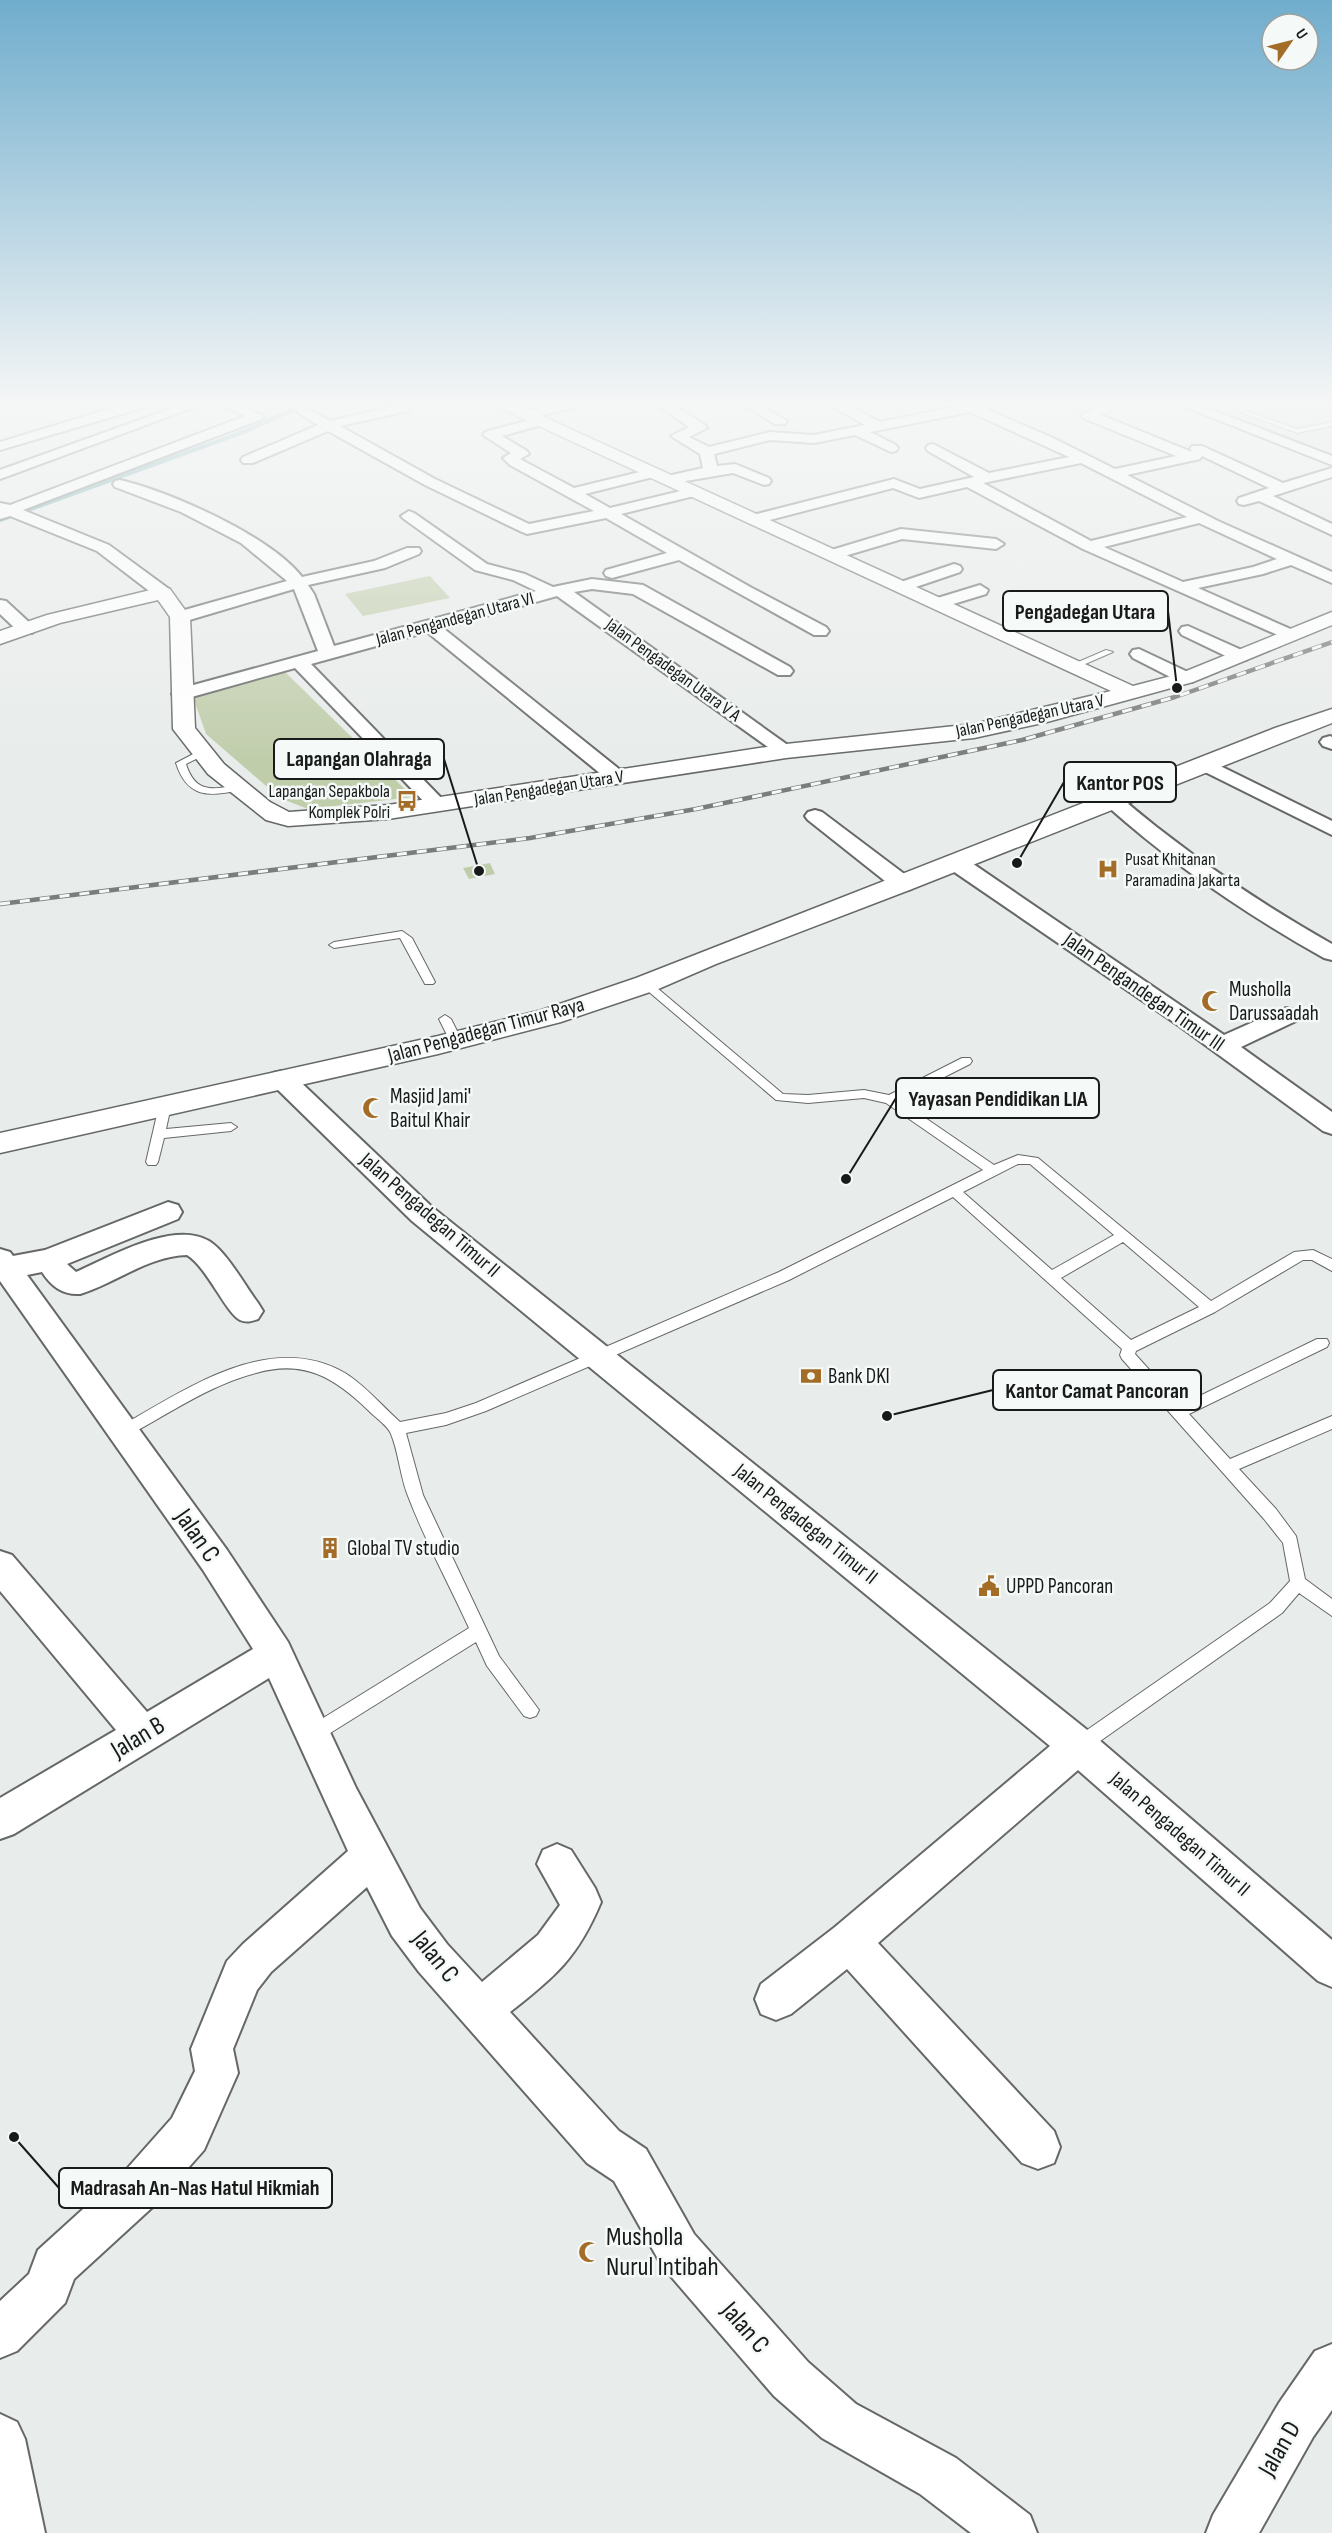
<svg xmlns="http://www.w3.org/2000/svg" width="1332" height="2533" viewBox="0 0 1332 2533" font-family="'Sofia Sans Condensed',sans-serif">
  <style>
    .built { fill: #d6e2db }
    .green { fill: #c0cdab }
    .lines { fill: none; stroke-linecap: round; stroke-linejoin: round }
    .stream { stroke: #5da2a5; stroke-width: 4.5 }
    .service-casing { stroke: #656866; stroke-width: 2 }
    .minor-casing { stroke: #656866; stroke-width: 4 }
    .tertiary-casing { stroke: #656866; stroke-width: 3 }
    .service { fill: #fff; fill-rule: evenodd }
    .minor { fill: #fff; fill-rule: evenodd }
    .tertiary { fill: #fff; fill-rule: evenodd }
    .rail-casing { stroke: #7a7d7b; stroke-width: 4.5 }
    .rail { stroke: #f5f9f7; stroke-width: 3; stroke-dasharray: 10; stroke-linecap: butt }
    .labels { text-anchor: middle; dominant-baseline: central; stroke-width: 5; stroke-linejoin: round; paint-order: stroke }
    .far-street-label { font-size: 18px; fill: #191b1a; stroke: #f5f9f7 }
    .far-poi-label { font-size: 18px; fill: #191b1a; stroke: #f5f9f7; text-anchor: end }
    .poi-label { font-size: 21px; fill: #191b1a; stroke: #f5f9f7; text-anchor: start }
    .street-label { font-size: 21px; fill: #191b1a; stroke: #f5f9f7 }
    .near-street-label { font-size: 26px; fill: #191b1a; stroke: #f5f9f7 }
    .near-poi-label { font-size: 26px; fill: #191b1a; stroke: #f5f9f7; text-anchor: start }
    .leader { fill: none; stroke: #191b1a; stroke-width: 2 }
    .callout-dot { fill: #191b1a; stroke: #f5f9f7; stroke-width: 2 }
    .callout { fill: #f5f9f7; stroke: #191b1a; stroke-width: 2 }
    .callout-label { font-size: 22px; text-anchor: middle; font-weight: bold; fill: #191b1a }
  </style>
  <rect width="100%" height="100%" fill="#e8ecea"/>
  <polygon class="built" points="1243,405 1332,405 1332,459 1204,418"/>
  <g class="green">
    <polygon points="430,576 450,598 363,616 345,594"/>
    <polygon points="284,671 413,797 308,809 280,798 206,734 193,697"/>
    <polygon points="490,863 495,874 469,879 463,868"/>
  </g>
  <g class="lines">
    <polyline class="stream" points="0,520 246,431 303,405"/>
    <defs>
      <g id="service">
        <polygon points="1239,405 1248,405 1241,409 1297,429 1332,422 1332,426 1297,433 1232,409"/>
        <polygon points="1106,650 1113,652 1076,668 1069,666"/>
        <path d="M201,750L204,751V755L186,764C195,793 212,790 237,785L242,788L240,790C209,797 187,798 176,763Z"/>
        <polygon points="402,931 412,938 435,982 433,984 425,984 400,938 334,948 329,945 334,942"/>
        <path d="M646,981L650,982L783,1094L808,1095L864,1090L889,1095L962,1058H970L972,1061L970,1064L899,1100L994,1165L1018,1155L1038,1158L1211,1301L1294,1252L1313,1250L1332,1259V1271L1312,1260H1303L1215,1312L1136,1351L1135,1354L1181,1405L1317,1339H1327L1329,1343L1327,1347L1189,1414L1230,1459L1332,1416V1429L1239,1469L1276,1509L1296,1536L1305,1579L1332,1599V1616L1299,1593L1282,1613L1086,1751L1080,1753L1074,1751L1071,1745L1074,1739L1270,1603L1290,1581L1283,1543L1264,1519L1122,1359L1120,1355L1122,1349L953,1197L789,1280L486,1411L446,1425L406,1433L423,1495L499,1656L539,1710L536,1716L530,1718L524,1716L487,1666L476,1642L319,1740L313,1742L307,1740L304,1734L307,1728L469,1628C449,1584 425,1541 408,1496C400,1476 399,1454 391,1434C388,1426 376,1418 369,1411C335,1378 304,1359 256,1373C210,1385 170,1413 129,1435L124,1437L119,1435L117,1431L119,1427C184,1391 269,1329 345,1373C366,1386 382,1406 400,1422L446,1413L476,1403L779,1272L983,1170L886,1103L864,1098L808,1103L776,1100L642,986L640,984ZM1018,1164H1030L1114,1235L1052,1270L963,1192ZM1123,1242L1199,1307L1131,1340L1061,1278Z"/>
        <polygon points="445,1015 451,1019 462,1041 460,1044 452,1044 450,1041 439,1019"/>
        <polygon points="165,1102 171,1106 166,1129 231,1123 237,1127 231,1131 164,1138 158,1162 156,1165 148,1165 146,1162 159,1106"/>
      </g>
      <g id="minor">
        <polygon points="122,405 143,405 142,408 0,450 0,442"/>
        <polygon points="181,405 200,405 0,479 0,470"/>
        <polygon points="221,405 240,405 264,416 262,419 23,510 109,545 169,589 171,593 169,597 157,597 97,551 10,516 0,519 0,503 10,505 245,416"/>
        <polygon points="286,405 302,405 330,421 397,405 408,405 410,408 408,411 340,426 435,479 529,524 594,511 510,465 503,458 511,453 483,435 485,432 540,417 545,418 547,421 545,424 502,436 527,451 529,454 520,459 574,488 652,469 657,470 659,473 657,476 585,494 610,508 693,488 698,489 700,492 698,495 621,514 752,588 826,627 829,631 826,635 814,635 679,560 612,578 606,576 604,573 606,570 667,553 606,518 527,534 522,532 425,485 328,431 253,463 243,463 241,460 243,457 318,425"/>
        <polygon points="550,405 574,405 573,408 526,419 519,415 521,412"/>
        <path d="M657,405H673L705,425L707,428L689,437L709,447L770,432L814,435L865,425L830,405H847L880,422L964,405H992L986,409L1053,438L1115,469L1176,456L1083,418L1081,415L1094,409L1091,405H1106L1111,410L1101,415L1192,452L1190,449L1192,446H1202L1283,483L1332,468V477L1273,496L1332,524V535L1259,501L1244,505L1239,504L1237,501L1239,498L1269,488L1202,456L1200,459L1127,475L1218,521L1332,572V583L1291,565L1263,574L1198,588L1295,631L1298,635L1295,639L1289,640L1083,549L967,487L919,498L893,488L754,524L749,522L746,519L749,516L894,479L920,489L974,477L928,451L926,448L928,445L933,444L989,473L1069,457L970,412L870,432L896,445L898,448L896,451L891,452L855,435L814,443L770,440L714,454L717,466L735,464L769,478L771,481L769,484L764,485L733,473L668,484L661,480L663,477L703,468L700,454L671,436L689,427ZM1081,463L1187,517L1091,541L983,483ZM1199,523L1277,559L1253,567L1183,582L1104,547Z"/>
        <polygon points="743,405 760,405 787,421 785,424 775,424"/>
        <polygon points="1180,405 1199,405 1332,456 1332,465"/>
        <path d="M120,480C171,492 270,536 302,577L374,561L407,548H419L421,551L419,554L385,568L308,585L314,594L334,646L536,591L513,580L475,570L404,519L401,516L409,511L414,513L487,564L525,574L553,587L592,579L643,585L790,667L793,671L790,675H778L633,594L592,589L574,592L796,751L793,755H779L557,596L443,628L619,769L643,770L646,774L643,778L614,781L607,779L427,632L311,664L448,805L445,809H431L295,668L181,700L175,698L172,694L175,690L318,651L294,589L186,621H174L171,617L174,613L287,581L241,543L181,512L115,487L113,484L115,481Z"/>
        <polygon points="901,529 996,539 1004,544 996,549 902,539 831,560 823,555 825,552"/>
        <polygon points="954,564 960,566 962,569 960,572 901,592 893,587 895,584"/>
        <polygon points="980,585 988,590 986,594 937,609 929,604 931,600"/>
        <polygon points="0,600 6,601 32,625 35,629 32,633 20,633 0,614"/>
        <polygon points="1188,626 1246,652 1249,656 1246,660 1234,660 1182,635 1179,631 1182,627"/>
        <polygon points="1139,649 1192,674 1195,678 1192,682 1180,682 1133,658 1130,654 1133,650"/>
        <polygon points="1330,736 1332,737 1332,749 1323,746 1320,742 1323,738"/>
        <polygon points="1204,758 1332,821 1332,835 1197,768 1194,764 1197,760"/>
        <path d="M1113,795L1120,797C1186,853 1256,901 1332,944V960L1324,958C1246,914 1173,865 1106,805L1103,801L1106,797Z"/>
        <polygon points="815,810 822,812 911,879 914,884 911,889 903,891 895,889 808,820 805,816 808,812"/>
        <polygon points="955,856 963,857 1224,1035 1278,1011 1287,1008 1296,1011 1299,1016 1296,1021 1241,1047 1332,1112 1332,1134 1323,1131 1175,1023 947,867 944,862 947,857"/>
        <polygon points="282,1071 291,1073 432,1207 1091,1733 1332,1940 1332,1987 1318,1981 1078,1770 878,1943 1054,2131 1060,2147 1054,2163 1038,2169 1022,2163 847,1969 791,2014 776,2020 761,2014 755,1999 761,1984 835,1927 1050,1746 412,1221 273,1085 269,1079 273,1073"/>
        <path d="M168,1202L178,1205L182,1212L178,1219L67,1264L76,1272C110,1257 173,1220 209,1241C227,1252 245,1286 258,1303L263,1311L258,1319C252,1321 247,1323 240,1320C226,1313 207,1267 187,1255C148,1256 116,1283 80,1294C62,1295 51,1286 42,1272L27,1275L227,1550L288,1642L356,1788L420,1908L447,1944L482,1982L538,1935L560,1905L537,1864L543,1850L557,1844L571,1850L595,1888L601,1902C578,1957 556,1976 510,2012L619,2131L646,2149L694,2234L808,2362L856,2404L956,2458L1030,2515L1037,2533H971L920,2494L822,2438L774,2396L662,2266L614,2181L587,2163L419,1972L392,1936L367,1887L271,1972L257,1990L233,2049L238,2073L204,2150L157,2203L74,2279L65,2303L17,2351L0,2358V2301L29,2274L38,2250L125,2171L172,2118L195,2071L191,2049L227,1961L243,1944L348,1851L269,1678L14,1834L0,1839V1798L116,1730L0,1591V1551L12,1555L147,1712L253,1649L203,1570L0,1281V1249L10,1252L13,1256L45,1250Z"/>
        <polygon points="1332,2344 1332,2410 1313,2437 1259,2533 1206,2533 1213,2515 1279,2403 1315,2351"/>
        <polygon points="0,2414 17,2422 25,2439 45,2533 0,2533"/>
      </g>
      <g id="tertiary">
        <polygon points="498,405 518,405 1133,686 1179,674 1332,612 1332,625 1193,682 1047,722 974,738 786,758 388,819 288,826 266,820 208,774 173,729 170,617 158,600 60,623 0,644 0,631 47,615 163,587 170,589 190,617 195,728 224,764 270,802 289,812 388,805 786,744 974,724 1111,691 500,408"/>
        <polygon points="1332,709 1332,723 912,889 716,964 656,990 561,1022 438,1054 0,1153 0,1133 438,1036 542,1010 636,978 1275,728"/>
      </g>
    </defs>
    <use href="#service" class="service-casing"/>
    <use href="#minor" class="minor-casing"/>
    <use href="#tertiary" class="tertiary-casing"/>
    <use href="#service" class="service"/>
    <use href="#minor" class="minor"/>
    <use href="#tertiary" class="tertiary"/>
    <defs>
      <polyline id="rail" points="0,904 530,838 696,809 1022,740 1175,697 1332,642"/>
    </defs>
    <use href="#rail" class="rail-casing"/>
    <use href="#rail" class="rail"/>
  </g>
  <linearGradient id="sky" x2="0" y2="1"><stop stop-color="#70adcd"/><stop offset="0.53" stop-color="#f5f6f6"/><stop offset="1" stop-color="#f5f6f6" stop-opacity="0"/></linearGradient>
  <rect width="1332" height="760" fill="url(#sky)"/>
  <defs>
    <symbol id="bus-bare" viewBox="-9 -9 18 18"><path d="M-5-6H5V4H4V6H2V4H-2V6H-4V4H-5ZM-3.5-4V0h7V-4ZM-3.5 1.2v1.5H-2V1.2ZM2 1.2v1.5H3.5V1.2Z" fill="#a36d27" stroke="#f5f9f7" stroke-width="2.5" paint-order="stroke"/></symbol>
    <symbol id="hospital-bare" viewBox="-9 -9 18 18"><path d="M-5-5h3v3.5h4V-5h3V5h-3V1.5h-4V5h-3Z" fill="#a36d27" stroke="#f5f9f7" stroke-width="2.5" paint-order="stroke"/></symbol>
    <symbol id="mosque-bare" viewBox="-9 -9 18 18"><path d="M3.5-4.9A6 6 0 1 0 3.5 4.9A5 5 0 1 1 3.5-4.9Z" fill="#a36d27" stroke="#f5f9f7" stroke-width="2.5" paint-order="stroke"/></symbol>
    <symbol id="bank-bare" viewBox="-9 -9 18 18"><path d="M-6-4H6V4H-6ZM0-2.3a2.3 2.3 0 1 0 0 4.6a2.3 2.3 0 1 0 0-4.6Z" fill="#a36d27" stroke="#f5f9f7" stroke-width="2.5" paint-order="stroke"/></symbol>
    <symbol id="building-bare" viewBox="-9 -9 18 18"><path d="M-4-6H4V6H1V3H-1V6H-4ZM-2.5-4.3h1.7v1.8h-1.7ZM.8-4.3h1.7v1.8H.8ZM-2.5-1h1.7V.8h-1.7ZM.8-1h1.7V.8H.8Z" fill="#a36d27" stroke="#f5f9f7" stroke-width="2.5" paint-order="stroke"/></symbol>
    <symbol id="civic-bare" viewBox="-9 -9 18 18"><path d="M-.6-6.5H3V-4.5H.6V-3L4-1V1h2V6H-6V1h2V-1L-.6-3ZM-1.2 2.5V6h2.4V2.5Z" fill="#a36d27" stroke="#f5f9f7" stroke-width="2.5" paint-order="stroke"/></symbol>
  </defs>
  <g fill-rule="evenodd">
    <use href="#bus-bare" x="392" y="786" width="30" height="30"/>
    <use href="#hospital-bare" x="1093" y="854" width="30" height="30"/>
    <use href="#mosque-bare" x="1197" y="986" width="30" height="30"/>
    <use href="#mosque-bare" x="358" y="1093" width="30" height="30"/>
    <use href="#bank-bare" x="796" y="1361" width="30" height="30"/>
    <use href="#building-bare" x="315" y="1533" width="30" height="30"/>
    <use href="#civic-bare" x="974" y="1571" width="30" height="30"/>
    <use href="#mosque-bare" x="574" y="2237" width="30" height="30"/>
  </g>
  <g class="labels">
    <g class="far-street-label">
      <text transform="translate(455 619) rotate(-15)">Jalan Pengandegan Utara VI</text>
      <text transform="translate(673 670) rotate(36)">Jalan Pengadegan Utara V A</text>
      <text transform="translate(1030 716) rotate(-12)">Jalan Pengadegan Utara V</text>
      <text transform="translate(549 788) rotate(-9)">Jalan Pengadegan Utara V</text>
    </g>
    <g class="far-poi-label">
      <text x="390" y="791">Lapangan Sepakbola<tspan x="390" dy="21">Komplek Polri</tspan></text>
      <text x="1125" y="859" text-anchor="start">Pusat Khitanan<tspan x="1125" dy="21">Paramadina Jakarta</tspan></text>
    </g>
    <g class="poi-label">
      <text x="1229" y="989">Musholla<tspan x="1229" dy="24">Darussaadah</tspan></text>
      <text x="390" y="1096">Masjid Jami'<tspan x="390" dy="24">Baitul Khair</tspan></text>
      <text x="828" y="1376">Bank DKI</text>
      <text x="347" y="1548">Global TV studio</text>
      <text x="1006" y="1586">UPPD Pancoran</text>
    </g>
    <g class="street-label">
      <text transform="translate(1144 992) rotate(35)">Jalan Pengandegan Timur III</text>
      <text transform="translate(486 1030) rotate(-15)">Jalan Pengadegan Timur Raya</text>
      <text transform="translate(430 1215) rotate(41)">Jalan Pengadegan Timur II</text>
      <text transform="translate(806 1524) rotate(39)">Jalan Pengadegan Timur II</text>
      <text transform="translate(1180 1834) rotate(41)">Jalan Pengadegan Timur II</text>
    </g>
    <g class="near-street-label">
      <text transform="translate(197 1536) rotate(55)">Jalan C</text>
      <text transform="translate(138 1738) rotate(-31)">Jalan B</text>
      <text transform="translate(435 1957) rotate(51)">Jalan C</text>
      <text transform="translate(745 2328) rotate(49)">Jalan C</text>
      <text transform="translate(1280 2449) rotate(-60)">Jalan D</text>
    </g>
    <g class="near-poi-label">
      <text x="606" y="2237">Musholla<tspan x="606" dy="30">Nurul Intibah</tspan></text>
    </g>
  </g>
  <path class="leader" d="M1177 688L1168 611M479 871L444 759M1017 863L1064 782M846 1179L896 1098M887 1416L993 1390M14 2137L59 2188"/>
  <g class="callout-dot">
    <circle cx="1177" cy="688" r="6"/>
    <circle cx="479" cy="871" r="6"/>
    <circle cx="1017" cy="863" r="6"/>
    <circle cx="846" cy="1179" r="6"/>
    <circle cx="887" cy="1416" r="6"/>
    <circle cx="14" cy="2137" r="6"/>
  </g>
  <g class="callout">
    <rect x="1003" y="591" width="165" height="40" rx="6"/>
    <rect x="274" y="739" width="170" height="40" rx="6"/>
    <rect x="1064" y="762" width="112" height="40" rx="6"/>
    <rect x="896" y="1078" width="203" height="40" rx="6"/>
    <rect x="993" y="1370" width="208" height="40" rx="6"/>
    <rect x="59" y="2168" width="273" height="40" rx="6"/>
  </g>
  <g class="callout-label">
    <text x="1085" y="619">Pengadegan Utara</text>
    <text x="359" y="766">Lapangan Olahraga</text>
    <text x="1120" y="790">Kantor POS</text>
    <text x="998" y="1106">Yayasan Pendidikan LIA</text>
    <text x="1097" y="1398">Kantor Camat Pancoran</text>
    <text x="195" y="2195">Madrasah An-Nas Hatul Hikmiah</text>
  </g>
  <g transform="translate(1290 42) rotate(55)"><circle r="28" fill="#f5f9f7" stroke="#9da09f" stroke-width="1.5"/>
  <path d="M0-4.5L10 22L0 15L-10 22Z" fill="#a36d27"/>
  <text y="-9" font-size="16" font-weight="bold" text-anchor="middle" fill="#191b1a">U</text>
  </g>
</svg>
